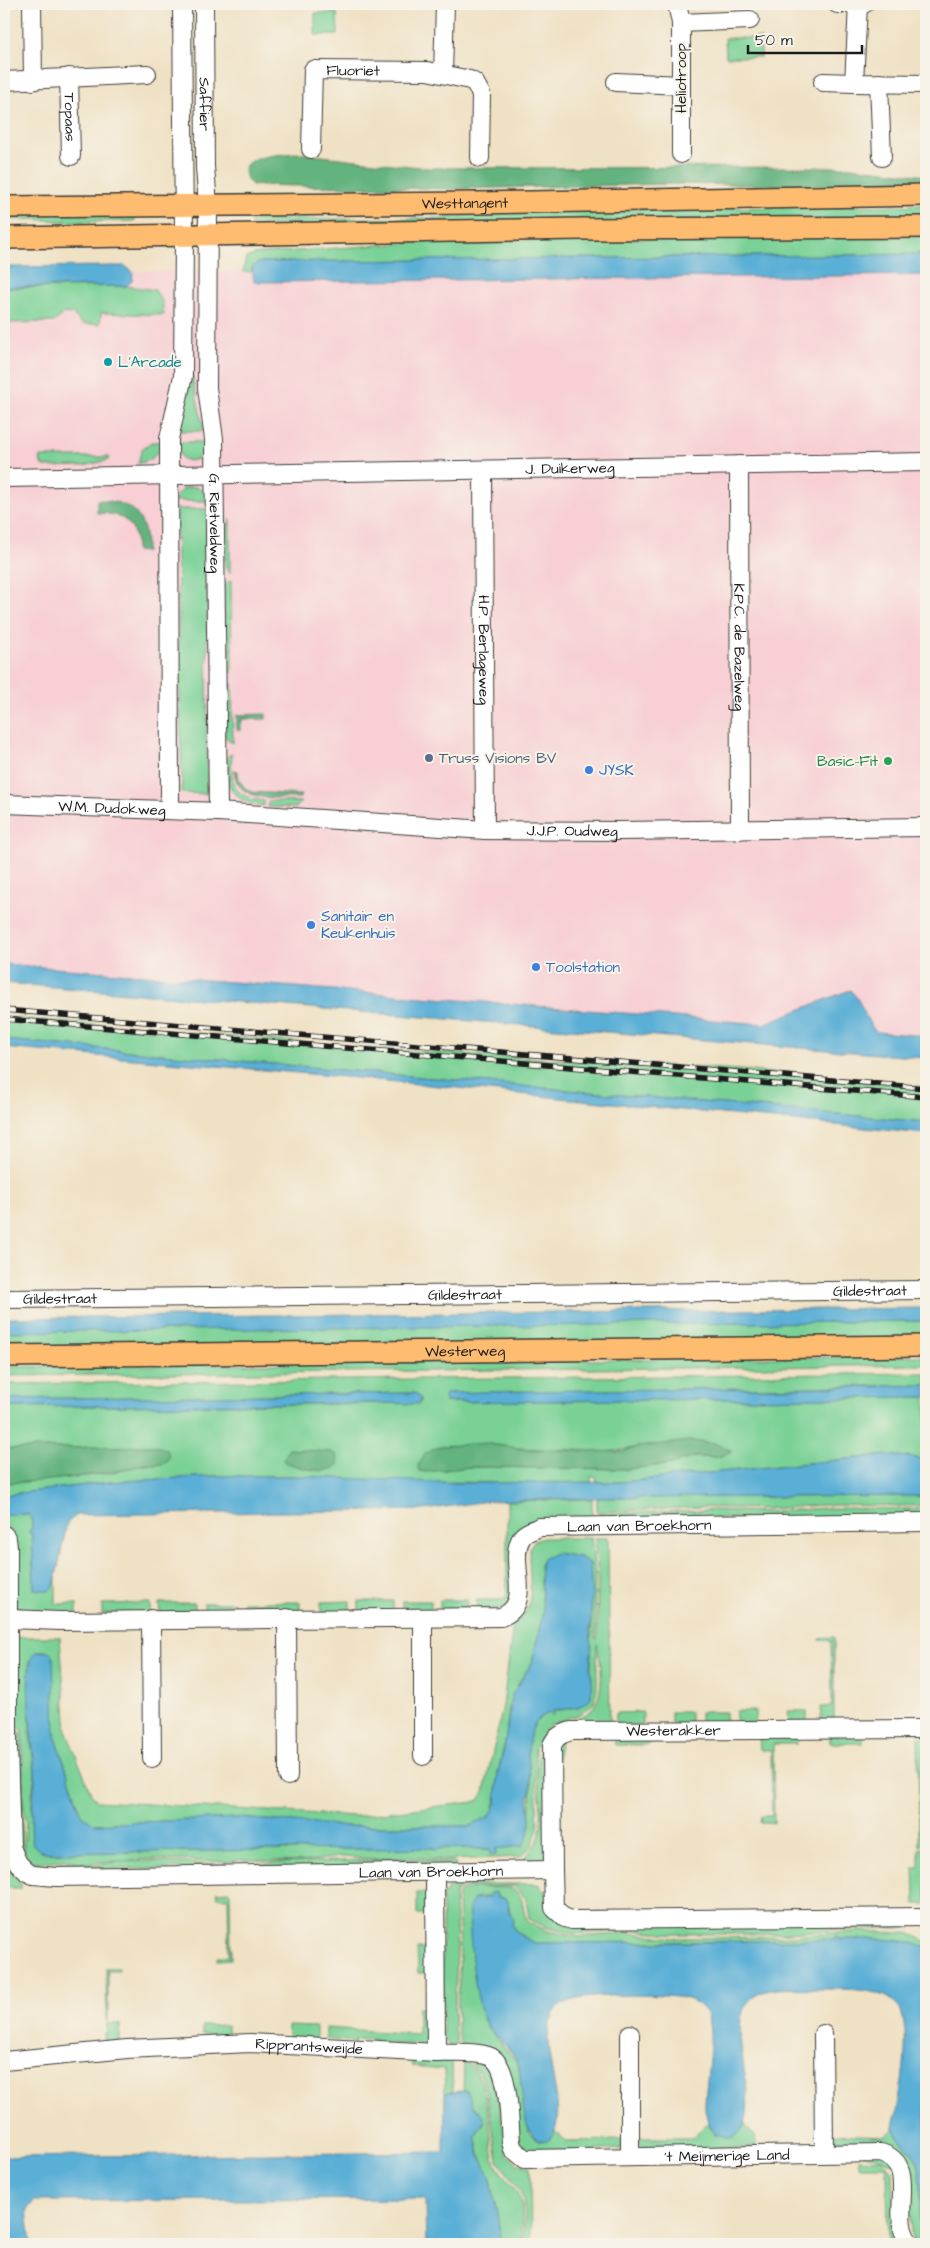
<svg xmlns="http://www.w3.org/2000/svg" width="930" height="2248" viewBox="0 0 930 2248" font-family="'Architects Daughter',sans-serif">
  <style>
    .built { fill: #f7cfd4 }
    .green { fill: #7ad196; stroke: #4b7659; fill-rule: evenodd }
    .forest { fill: #63b37f; stroke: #40684e }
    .water { fill: #5aafd6; stroke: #3b6679 }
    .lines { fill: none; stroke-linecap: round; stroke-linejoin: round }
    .minor-casing { stroke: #3c3a35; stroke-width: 20 }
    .major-casing { stroke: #3c3a35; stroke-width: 24 }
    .minor { stroke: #fff; stroke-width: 18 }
    .major { stroke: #febc70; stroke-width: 21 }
    .rail-casing { stroke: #1c1c1c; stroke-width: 5.5 }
    .rail { stroke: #f7f3e8; stroke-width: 4; stroke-dasharray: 11; stroke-linecap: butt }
    .culture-dot { fill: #0f9aa8; stroke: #f7f3e8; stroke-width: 2 }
    .service-dot { fill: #5c6f8a; stroke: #f7f3e8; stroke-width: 2 }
    .leisure-dot { fill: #2e9e5b; stroke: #f7f3e8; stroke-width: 2 }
    .shop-dot { fill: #3f7fe0; stroke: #f7f3e8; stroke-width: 2 }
    .labels { text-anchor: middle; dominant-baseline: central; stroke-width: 4; stroke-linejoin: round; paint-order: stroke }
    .street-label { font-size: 15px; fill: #1c1c1c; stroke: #f7f3e8 }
    .culture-label { font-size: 15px; fill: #0d838f; stroke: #f7f3e8; text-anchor: start }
    .service-label { font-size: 15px; fill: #4e5e75; stroke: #f7f3e8; text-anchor: start }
    .leisure-label { font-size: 15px; fill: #27864d; stroke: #f7f3e8; text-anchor: end }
    .shop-label { font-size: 15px; fill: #366cbe; stroke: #f7f3e8; text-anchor: start }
  </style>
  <rect width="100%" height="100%" fill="#f7f3e8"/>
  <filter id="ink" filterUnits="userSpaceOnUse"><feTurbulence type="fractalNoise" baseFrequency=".02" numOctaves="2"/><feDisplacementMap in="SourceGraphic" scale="10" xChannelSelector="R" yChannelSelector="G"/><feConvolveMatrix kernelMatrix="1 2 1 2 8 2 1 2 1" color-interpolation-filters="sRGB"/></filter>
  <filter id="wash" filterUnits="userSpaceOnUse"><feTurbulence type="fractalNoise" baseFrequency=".0096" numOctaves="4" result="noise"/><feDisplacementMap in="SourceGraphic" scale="20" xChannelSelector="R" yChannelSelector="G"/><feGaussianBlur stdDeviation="1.12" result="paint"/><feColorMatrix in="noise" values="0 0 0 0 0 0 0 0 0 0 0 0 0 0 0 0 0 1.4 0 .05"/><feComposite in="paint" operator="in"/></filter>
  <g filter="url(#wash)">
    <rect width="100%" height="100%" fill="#efe1c4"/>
    <polygon class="built" points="926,267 926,1047 4,971 4,272"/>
    <g class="green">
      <polygon points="315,13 337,13 338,35 315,35"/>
      <polygon points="725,38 761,38 761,57 726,57"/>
      <polygon points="926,205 926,219 251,226 251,220 444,218 507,211"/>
      <polygon points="135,214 135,221 72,222 33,219 4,220 4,215"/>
      <polygon points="926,236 926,254 260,262 252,267 251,272 243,272 246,258 257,254 433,241"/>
      <polygon points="126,286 155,290 162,301 164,315 101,313 100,324 82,324 73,314 64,313 54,322 4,323 4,288"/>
      <polygon points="191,371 204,431 177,431"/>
      <path d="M151,442H162C158,454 152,462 138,463L142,449Z"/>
      <polygon points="178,442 208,442 201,458 190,461 183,459 177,450"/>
      <polygon points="40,457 109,457 109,460 84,466 46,467 41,464"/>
      <path d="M188,487H196L207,492L211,501H175C177,492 180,490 188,487Z"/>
      <polygon points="176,509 208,509 207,794 182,793"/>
      <polygon points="230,519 230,573 225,568 224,536"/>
      <polygon points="231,580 232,673 228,672 226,667 224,585"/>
      <polygon points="232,684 233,743 225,737 225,689 227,685"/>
      <path d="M232,754C230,783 232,797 264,801V806C243,805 226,792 226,770C226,764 225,760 229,755Z"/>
      <polygon points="268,801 301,802 296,808 268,807"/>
      <polygon points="4,1017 377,1049 740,1070 926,1087 926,1122 4,1040"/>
      <polygon points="926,1321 926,1338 4,1349 4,1331 44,1329"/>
      <polygon points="926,1356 926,1365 4,1376 4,1367"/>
      <path d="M926,1373V1385L448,1393L445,1402L926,1397V1459L887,1455L621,1482H597L596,1477H591V1483L401,1482L294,1476H214L110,1482L4,1495V1483C39,1481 74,1478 108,1473C125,1470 141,1463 158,1465L155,1446L4,1449V1407L420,1403V1398L415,1393L4,1399V1384ZM505,1446C522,1449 538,1449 556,1449C583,1450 610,1455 637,1447L732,1450L718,1457H693L672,1464L629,1469L471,1467L425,1472Z"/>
      <polygon points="926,1496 926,1506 822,1505 766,1509 702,1507 597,1512 597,1498"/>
      <polygon points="592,1499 592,1520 532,1522 513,1598 504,1609 476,1610 477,1600 502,1600 507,1596 507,1501"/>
      <polygon points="825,1508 926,1509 926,1516 597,1520 598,1514 714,1510 765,1512"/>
      <polygon points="27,1514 32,1520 32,1530 29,1530 32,1533 34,1589 49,1591 54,1586 56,1577 56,1604 77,1604 77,1614 18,1611 16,1608 12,1532 4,1526 4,1515"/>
      <path d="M543,1538H591L595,1573V1638L597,1639L598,1575L594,1538H608L610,1725L562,1726L546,1858L542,1862L522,1865C523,1855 538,1848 540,1833C546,1798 526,1758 550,1728C561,1723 573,1721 583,1716C607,1705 602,1665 597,1644V1688L594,1703L580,1714L550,1725L546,1728L535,1748L538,1828L532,1846L520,1857L449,1860L400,1857L377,1859L340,1857L301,1862L241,1860L226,1862L150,1859L89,1863L64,1860L38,1862L30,1860L26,1856L24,1847L26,1822L23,1802V1730L16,1727L15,1681H18V1666H15L16,1637H60L67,1733L91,1793L97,1801L355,1816L474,1802L479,1800L484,1792L503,1706L513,1624C541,1609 526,1573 530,1547L534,1541ZM556,1553L580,1557L590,1564C592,1609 591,1653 591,1697L555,1711L552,1716L549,1713C542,1715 535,1721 532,1727C523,1744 531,1771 531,1788C530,1802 529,1816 530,1830L496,1849V1855L490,1849L439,1848L436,1850V1848L50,1853L40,1851L32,1840V1795L35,1773L30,1734L29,1662L36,1651H46L55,1735L81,1814L94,1824L238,1818L345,1826H470L490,1816L493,1812L497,1794L498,1772L506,1737L509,1705L520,1680L532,1663L543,1612L540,1565Z"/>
      <polygon points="440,1600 467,1600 467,1610 440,1611"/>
      <polygon points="350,1601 350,1612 321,1612 321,1602"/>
      <polygon points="359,1601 393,1601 393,1611 359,1612"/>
      <rect x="402" y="1601" width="29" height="10"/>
      <rect x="243" y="1602" width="57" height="10"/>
      <polygon points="150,1603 150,1613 102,1614 102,1604"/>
      <polygon points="159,1603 195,1603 195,1613 160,1613"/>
      <rect x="204" y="1603" width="30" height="10"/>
      <polygon points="834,1637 834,1723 821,1723 821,1707 832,1706 831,1641 820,1640 820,1638"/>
      <polygon points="736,1711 755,1711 755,1723 736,1724"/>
      <polygon points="788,1711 807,1711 807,1723 789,1723"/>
      <polygon points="643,1712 643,1725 616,1725 616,1713"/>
      <rect x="671" y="1712" width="19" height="12"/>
      <rect x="700" y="1712" width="26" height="12"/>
      <polygon points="16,1731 21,1732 23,1856 20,1854"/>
      <polygon points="797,1735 797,1744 773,1744 774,1823 760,1823 761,1816 772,1816 771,1750 760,1750 759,1736 783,1739"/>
      <polygon points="830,1735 863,1737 863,1743 830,1743"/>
      <polygon points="629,1737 648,1737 649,1745 615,1745 615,1740 629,1740"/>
      <polygon points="918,1737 926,1737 926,1830 925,1841 921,1846 919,1846"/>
      <polygon points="926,1848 926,1904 915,1904 914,1867 919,1867 919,1849"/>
      <polygon points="397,1859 455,1862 456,1866 39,1870 28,1862 46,1865 69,1862 97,1865 116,1862 153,1861 218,1865"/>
      <polygon points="4,1861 10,1872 21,1881 21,1888 4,1888"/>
      <polygon points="454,1884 538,1884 543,1891 548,1891 549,1911 912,1924 912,1928 860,1928 773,1934 674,1934 632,1930 574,1934 548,1928 529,1919 526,1899 514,1886 465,1887 455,1892 457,1951 454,2028 458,2046 449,2046 443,2037 442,1893 446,1893 448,1888"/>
      <path d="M511,1888C528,1898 520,1909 528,1922L548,1931L576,1937L633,1933L674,1938L778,1937L860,1931L908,1933L926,1941V1948C900,1936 867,1940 838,1939V1936L835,1939L766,1941L535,1943L527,1940L513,1928L508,1901L497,1897L496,1892L490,1897H477L469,1908V1917L475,1978L482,2016L487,2027L518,2063L529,2133C536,2139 539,2142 549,2140L555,2131L566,2141L625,2140L621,2149L531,2154L520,2149L508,2067L461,2045L457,2027L460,1953L458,1893C467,1886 498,1888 511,1888Z"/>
      <polygon points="230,1891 231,1959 217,1960 217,1956 229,1956 228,1898 217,1897 216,1892"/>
      <rect x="417" y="1893" width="12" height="21"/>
      <polygon points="417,1949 430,1949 430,1973 418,1973"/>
      <polygon points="106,1968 119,1968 119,1971 108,1971 108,2024 120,2024 120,2041 105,2045 104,2033 107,2033"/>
      <polygon points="418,2008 430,2008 430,2037 422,2045 375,2043 375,2040 356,2039 355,2042 326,2039 326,2028 418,2034"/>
      <polygon points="227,2025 227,2037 219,2037 219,2034 202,2034 202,2026"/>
      <polygon points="288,2026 316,2027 316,2039 288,2038"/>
      <polygon points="412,2059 452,2062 453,2091 445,2093 444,2069 412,2066"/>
      <path d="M464,2062C489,2068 489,2135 494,2157C497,2175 517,2184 521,2202C524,2215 521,2231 521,2244H502L491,2180L479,2153L475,2135L484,2124C482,2115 478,2113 473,2106C471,2102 469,2095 467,2090H463Z"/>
      <polygon points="471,2063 488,2064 495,2074 507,2153 518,2164 530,2166 531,2244 523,2244 525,2214 523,2198 519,2189 498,2161 486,2090 480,2073"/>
      <polygon points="708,2122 711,2129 727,2137 734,2135 744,2124 755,2135 756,2148 643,2149 638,2138 693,2138"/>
      <path d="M894,2128C898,2141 908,2146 915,2157C924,2172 920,2206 920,2224L926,2228V2244H918L912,2240L905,2167L840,2146L833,2142L830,2134L886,2136Z"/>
      <polygon points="859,2159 882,2160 893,2171 895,2236 897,2244 888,2244 887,2167 859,2167"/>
    </g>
    <g class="forest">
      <path d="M295,153L428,168L851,167L926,176V187L669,184L451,189L252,185C224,156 278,155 295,153Z"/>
      <path d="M97,500C133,501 147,516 146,552L136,551C137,524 124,513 97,513Z"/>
      <polygon points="266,714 266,719 242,719 241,730 237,730 237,715"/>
      <path d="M234,770L238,771C238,781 243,788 252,792L301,795L300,798C275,797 237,804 234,770Z"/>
      <polygon points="689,1441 714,1443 732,1451 718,1457 693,1457 672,1464 629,1469 471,1467 425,1472 419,1471 418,1466 426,1453 441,1446 486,1443 521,1449 622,1452 637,1447"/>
      <polygon points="155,1446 166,1449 169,1455 167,1462 158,1465 147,1464 109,1473 40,1481 4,1483 4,1449"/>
      <path d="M289,1449L331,1452L337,1455L338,1464C327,1477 301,1467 287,1463L283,1460Z"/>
    </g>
    <g class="water">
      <polygon points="926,254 926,275 257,282 254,282 252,267 260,262"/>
      <polygon points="125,266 133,272 132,281 126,286 4,287 4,267"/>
      <path d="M4,964L763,1024L850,990C863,1001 864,1021 877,1032L926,1036V1058L4,983Z"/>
      <polygon points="4,1040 926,1122 926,1134 357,1078 4,1048"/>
      <polygon points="926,1308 926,1321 4,1332 4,1318"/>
      <path d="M926,1385V1397L445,1402L444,1395L448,1393C607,1388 767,1390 926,1385Z"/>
      <polygon points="415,1393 420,1398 419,1404 374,1403 4,1407 4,1399"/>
      <polygon points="888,1455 926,1459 926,1496 597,1498 488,1501 424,1510 77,1515 68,1522 66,1528 54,1586 49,1591 34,1589 32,1533 29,1533 29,1530 32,1529 31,1516 27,1514 4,1515 4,1495 110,1482 214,1476 294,1476 460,1483 621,1482"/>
      <path d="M556,1553L580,1557L590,1564L592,1596L590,1633L592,1644L590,1668L592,1678L591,1697L588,1702L578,1707L555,1711L552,1712V1716L549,1713C521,1723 529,1763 531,1786C531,1791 528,1796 528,1801C530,1816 533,1833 522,1846L496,1849V1855H490V1849L439,1848L436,1850L435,1848L50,1853L40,1851L33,1845C28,1824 35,1793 35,1772C34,1748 20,1666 36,1651L49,1652L53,1656L55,1735L81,1814L94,1824L238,1818L345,1826H470L490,1816L496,1804L498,1772L504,1749L512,1695L532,1663L543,1612L540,1565L544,1558Z"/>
      <path d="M496,1892L497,1897L503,1898L508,1901L509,1912L514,1920L512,1924C514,1933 527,1940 535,1943L711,1942L835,1939V1936H838L839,1939C867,1940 900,1936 926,1948V2228L920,2224C920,2207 924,2176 917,2161C911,2148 899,2142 894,2128C899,2098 912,2040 901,2012C899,2005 891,1999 885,1996C866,1988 838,1989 818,1989C798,1989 767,1985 752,1998C718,2026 773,2120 731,2138L715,2134L708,2122L705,2110C704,2086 717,2030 705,2012C701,2007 696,2002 691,2000C674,1993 587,1994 570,2001C563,2003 556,2008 553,2015C535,2049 574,2113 549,2140C518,2147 524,2084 518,2064C513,2048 495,2039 487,2025C474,2005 469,1933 469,1908L474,1899L490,1897V1893Z"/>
      <polygon points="467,2090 474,2107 482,2114 485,2121 475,2135 479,2153 491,2180 502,2244 426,2244 425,2199 34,2201 27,2210 31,2244 10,2244 9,2201 4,2197 4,2157 444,2152 445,2093"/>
    </g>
  </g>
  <g filter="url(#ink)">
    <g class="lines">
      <defs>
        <g id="minor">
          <polyline points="32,4 33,81"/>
          <path id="s1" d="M204,4L205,167L208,205L207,388L214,439L218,812"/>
          <polyline points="677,4 681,23 681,154"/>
          <polyline points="837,4 864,4"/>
          <polyline points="858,5 854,83 926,84"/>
          <polyline points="681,23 750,20"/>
          <polyline points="443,74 445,4"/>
          <path id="s2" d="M69,77L71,156"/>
          <polyline points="4,81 147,74"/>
          <polyline points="616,82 681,85"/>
          <polyline points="823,82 854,83"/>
          <polyline points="879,83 882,157"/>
          <path id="s3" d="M311,149L313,70L427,71L470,80L475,83L481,94L480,158"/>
          <path id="s4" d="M739,465L740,830"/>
          <path id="s5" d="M483,471L485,830"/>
          <path id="s6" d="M4,478L926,462"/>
          <path id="s7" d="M4,804L218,812L485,830L620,831L926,827"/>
          <polyline points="170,810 169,439 183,376 184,236 182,4"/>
          <path id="s8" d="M4,1299L926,1290"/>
          <path id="s9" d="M4,1535L7,1539L8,1547V1745L11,1847L18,1863L27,1872L33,1875L56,1877L553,1870L554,1908L565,1918L572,1920L926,1917"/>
          <polyline points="287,1618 288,1776"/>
          <polyline points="423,1618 423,1756"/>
          <path id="s10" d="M10,1619L60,1621L501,1617C536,1604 506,1560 522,1537C525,1532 534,1530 539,1527L926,1522"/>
          <polyline points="151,1619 152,1758"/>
          <path id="s11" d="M553,1870L552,1745C556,1736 562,1734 571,1731L926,1729"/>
          <polyline points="630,2034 630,2156"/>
          <polyline points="823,2034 824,2152"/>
          <path id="s12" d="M436,2053C449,2053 479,2051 491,2057C510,2067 509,2121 511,2142L513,2149L525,2159L881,2153C922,2165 886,2220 911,2244"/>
          <path id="s13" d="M4,2061L127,2049L250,2043L436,2053L435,1873"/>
        </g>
        <g id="major">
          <path id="s14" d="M4,207L478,203L926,195"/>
          <polyline points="4,238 583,229 926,227"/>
          <path id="s15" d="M4,1356L926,1346"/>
        </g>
      </defs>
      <use href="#minor" class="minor-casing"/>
      <use href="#major" class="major-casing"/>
      <use href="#minor" class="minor"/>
      <use href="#major" class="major"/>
      <defs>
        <g id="rail">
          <polyline points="4,1010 926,1088"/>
          <polyline points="4,1019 926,1097"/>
        </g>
      </defs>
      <use href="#rail" class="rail-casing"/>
      <use href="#rail" class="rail"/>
    </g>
  </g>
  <circle class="culture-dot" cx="108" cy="362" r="5"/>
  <circle class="service-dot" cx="429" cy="758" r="5"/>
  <circle class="leisure-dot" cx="888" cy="761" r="5"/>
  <g class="shop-dot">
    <circle cx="589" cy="770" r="5"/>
    <circle cx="311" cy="925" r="5"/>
    <circle cx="536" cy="967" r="5"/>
  </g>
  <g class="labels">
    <g class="street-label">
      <text stroke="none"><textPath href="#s3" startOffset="119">Fluoriet</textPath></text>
      <text transform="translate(681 78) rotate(-90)">Heliotroop</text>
      <text stroke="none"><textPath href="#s1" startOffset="100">Saffier</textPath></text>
      <text stroke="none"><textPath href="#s2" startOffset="40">Topaas</textPath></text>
      <text stroke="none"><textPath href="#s14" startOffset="461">Westtangent</textPath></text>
      <text stroke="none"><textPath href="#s6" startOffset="566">J. Duikerweg</textPath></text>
      <text stroke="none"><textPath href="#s1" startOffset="520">G. Rietveldweg</textPath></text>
      <text stroke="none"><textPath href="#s4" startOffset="182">K.P.C. de Bazelweg</textPath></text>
      <text stroke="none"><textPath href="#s5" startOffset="179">H.P. Berlageweg</textPath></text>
      <text stroke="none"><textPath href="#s7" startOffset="108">W.M. Dudokweg</textPath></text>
      <text stroke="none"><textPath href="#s7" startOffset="569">J.J.P. Oudweg</textPath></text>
      <text stroke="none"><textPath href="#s8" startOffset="866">Gildestraat</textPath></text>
      <text stroke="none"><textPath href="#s8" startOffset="461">Gildestraat</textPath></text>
      <text stroke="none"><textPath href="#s8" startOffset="56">Gildestraat</textPath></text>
      <text stroke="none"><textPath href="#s15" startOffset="461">Westerweg</textPath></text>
      <text stroke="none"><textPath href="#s10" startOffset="700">Laan van Broekhorn</textPath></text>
      <text stroke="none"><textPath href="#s11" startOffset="252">Westerakker</textPath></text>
      <text stroke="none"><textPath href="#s9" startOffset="748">Laan van Broekhorn</textPath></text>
      <text stroke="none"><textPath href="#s13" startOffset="306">Ripprantsweijde</textPath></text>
      <text stroke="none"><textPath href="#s12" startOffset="370">'t Meijmerige Land</textPath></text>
    </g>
    <g class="culture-label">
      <text x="118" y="362">L'Arcade</text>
    </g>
    <g class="service-label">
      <text x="439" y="758">Truss Visions BV</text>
    </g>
    <g class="leisure-label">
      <text x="878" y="761">Basic-Fit</text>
    </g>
    <g class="shop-label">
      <text x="599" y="770">JYSK</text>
      <text x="321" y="916">Sanitair en<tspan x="321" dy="17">Keukenhuis</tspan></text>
      <text x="546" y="967">Toolstation</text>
    </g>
  </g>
  <rect width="930" height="2248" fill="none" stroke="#f7f3e8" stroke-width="20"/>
  <path d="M748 45v8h114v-8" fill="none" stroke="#1c1c1c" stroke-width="2.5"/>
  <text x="755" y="45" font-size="15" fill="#1c1c1c" stroke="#f7f3e8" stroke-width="4" paint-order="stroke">50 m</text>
</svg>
